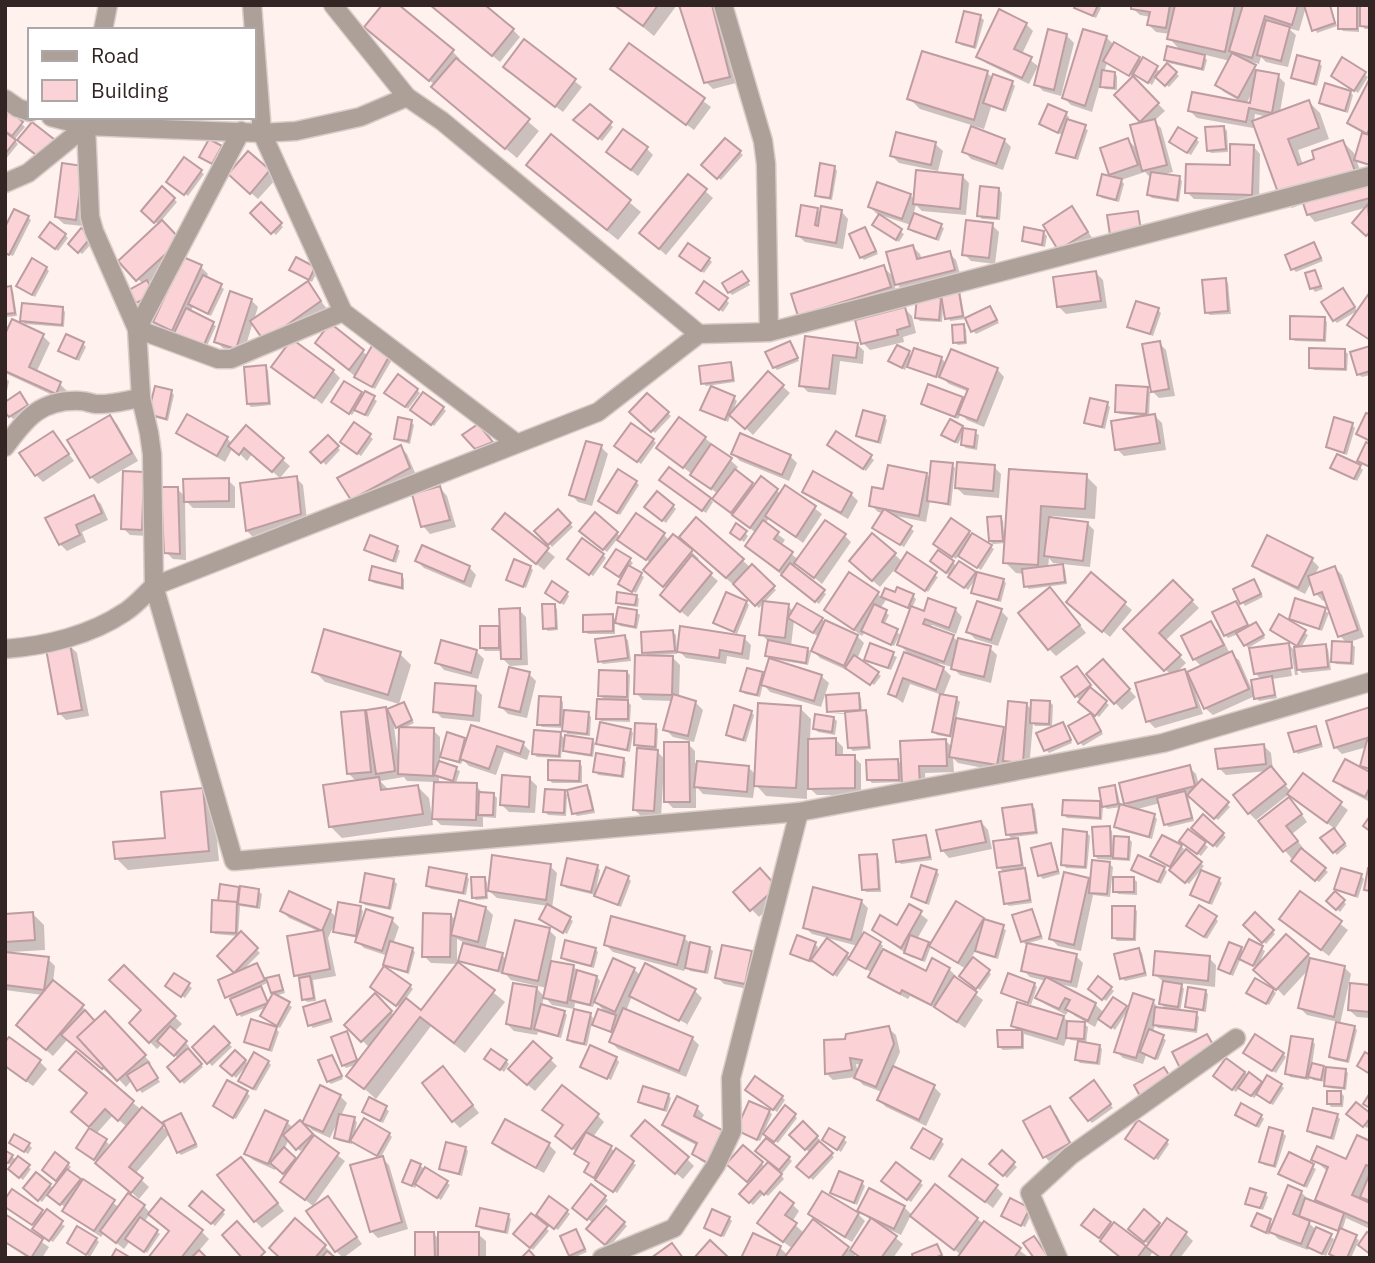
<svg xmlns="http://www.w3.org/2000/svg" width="1375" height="1263" viewBox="0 0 1375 1263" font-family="'IBM Plex Sans',sans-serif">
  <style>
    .shadow { fill: #0003; fill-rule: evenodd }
    .building { fill: #fbd3d7; stroke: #bd9da1; stroke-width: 2 }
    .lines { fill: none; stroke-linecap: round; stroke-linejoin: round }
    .minor-casing { stroke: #d9ccc9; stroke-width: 21 }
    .minor { stroke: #aca099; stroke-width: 18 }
  </style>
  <rect width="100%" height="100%" fill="#fef1ee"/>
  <g class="shadow">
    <polygon points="379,5 396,5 453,52 460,59 458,61 539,131 517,158 444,98 435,85 373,34 382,8"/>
    <polygon points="431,5 513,30 520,37 500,62"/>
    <polygon points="616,5 677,5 654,36"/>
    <polygon points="680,5 716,5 736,83 713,89 706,82"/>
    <polygon points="1098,5 1101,8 1096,18 1076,8"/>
    <path d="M1133,5H1330L1337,26L1317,33L1306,7L1299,31L1288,28L1296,35L1288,67L1266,62L1261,57L1259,64L1246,60L1245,62L1261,73L1278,76L1285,83L1280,112L1309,102L1320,113L1329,139L1298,150L1303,165L1316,160L1343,142L1354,153L1356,159L1364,134L1349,123L1370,81V166L1357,162L1365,184L1370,183V237L1354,223L1368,207L1315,222L1308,214L1305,203L1292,208L1281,197L1254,122L1253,128L1197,118L1190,111L1245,104L1224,92L1217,85L1230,61L1202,54L1207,60L1204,71L1169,63L1165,60L1182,52L1169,38L1170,34L1156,32L1149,25L1151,17L1140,15L1132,8ZM1253,91L1251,105L1246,104ZM1255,114L1268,117L1254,122Z"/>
    <polygon points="1340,5 1370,5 1370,29 1365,29 1359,23 1359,32 1343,31 1340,28"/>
    <polygon points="980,17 984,20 976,49 961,45 958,41"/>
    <polygon points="1026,24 1033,31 1022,54 1038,66 1029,84 986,63 978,56"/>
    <polygon points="1067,36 1074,43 1061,96 1043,91 1036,84"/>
    <polygon points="1106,37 1114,45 1161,72 1167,65 1179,76 1169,87 1157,76 1152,85 1135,73 1133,77 1107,63 1104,72 1114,73 1117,76 1117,90 1105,89 1100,84 1092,112 1071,105 1064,98"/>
    <polygon points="524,42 582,87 563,112 512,74"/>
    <polygon points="629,45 711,107 694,130 612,69"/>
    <polygon points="1343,60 1368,77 1358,93 1336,79"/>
    <polygon points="1319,63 1322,66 1317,86 1296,80 1293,77"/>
    <polygon points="987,73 993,78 1012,83 1015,86 1006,112 991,107 984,129 920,109 909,98"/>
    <polygon points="1133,78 1165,111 1154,121 1161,128 1173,172 1159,175 1179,178 1182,181 1179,202 1152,198 1149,195 1151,178 1145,172 1121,180 1124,184 1119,202 1102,198 1098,194 1116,179 1111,174 1128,140 1138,150 1144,124 1116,95"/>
    <polygon points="1350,92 1353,95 1348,113 1324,106 1321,103"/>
    <polygon points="590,106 613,127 602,141 579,123"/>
    <polygon points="1049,106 1066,114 1069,117 1068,121 1088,130 1078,160 1062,155 1058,152 1064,136 1041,124"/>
    <polygon points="7,111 25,127 14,140 18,144 5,160"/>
    <polygon points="1224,128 1227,131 1228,152 1211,153 1208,150"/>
    <polygon points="551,137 641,212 618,240 539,176"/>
    <polygon points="1196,139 1199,142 1191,155 1174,145"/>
    <polygon points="725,140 743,155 721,180 704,165"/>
    <polygon points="1004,140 1011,147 1003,170 971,159 964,151"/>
    <polygon points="935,144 943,151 938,171 899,163 892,156"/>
    <polygon points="1253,146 1260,154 1259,201 1194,199 1187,192 1231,166"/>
    <polygon points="646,148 653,155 638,176 608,152"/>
    <polygon points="248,154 276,179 258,199 237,181"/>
    <polygon points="184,159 204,174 188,196 171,184"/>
    <polygon points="834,167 837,171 832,200 820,198 817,195"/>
    <polygon points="90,174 83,226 64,224 56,217"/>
    <polygon points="688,176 713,198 666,255 649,240"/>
    <polygon points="962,176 969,183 966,215 922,211 916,205 913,215 944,228 939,241 913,232 910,229 911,225 877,214 870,207 910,195 915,200"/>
    <polygon points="162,188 177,202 161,221 186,248 148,283 156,296 140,305 137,302 143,284 121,261 159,225 143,210"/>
    <polygon points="999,189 1002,193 1000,220 982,219 979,216"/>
    <polygon points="261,205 283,227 276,235 252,213"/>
    <polygon points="1072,209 1093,239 1060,249"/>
    <polygon points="817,210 822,214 841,211 848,219 843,249 805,242 797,235"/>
    <polygon points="27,217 31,220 13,256 5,253"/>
    <polygon points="879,217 904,234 899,242 877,228"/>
    <polygon points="992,225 999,232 995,264 971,261 964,254"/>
    <polygon points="864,229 878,254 864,260 861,257"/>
    <polygon points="82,230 94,241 82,254 70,244"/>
    <polygon points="1044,233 1047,236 1045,247 1027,243 1024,240"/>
    <polygon points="65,235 68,238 58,251 44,240"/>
    <polygon points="1314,244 1323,261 1296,272 1293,269"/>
    <polygon points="913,247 920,254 922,260 949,253 956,260 961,277 904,291 893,280 897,294 800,316 883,267 895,278"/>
    <polygon points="684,258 709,259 712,262 704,273"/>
    <polygon points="201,267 208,274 206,278 224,289 211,316 193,307 190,312 216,326 206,348 163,329 156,322"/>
    <polygon points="46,268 49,271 35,297 18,286"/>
    <polygon points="314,269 317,272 312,282 295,273"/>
    <polygon points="1315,272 1323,289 1315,292 1312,288"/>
    <polygon points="1096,273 1103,280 1107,308 1066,314 1059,307"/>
    <polygon points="745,276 750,285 732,295 729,292"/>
    <polygon points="1225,279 1228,283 1231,314 1210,315 1206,312"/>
    <polygon points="307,283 327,309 272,347 253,322 243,355 223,348 216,341 251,300 258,307 254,320"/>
    <polygon points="10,288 13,291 17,316 5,317 5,289"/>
    <polygon points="942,290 960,291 965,319 950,321 943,305 942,322 920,321 917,318 940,299 944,303"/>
    <polygon points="1346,293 1357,311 1337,323 1334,320"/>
    <polygon points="701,296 726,300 729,303 723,312"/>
    <polygon points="62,308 65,312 64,327 25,324 22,320"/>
    <polygon points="990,308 999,323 976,334 973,331"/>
    <polygon points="905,309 912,316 916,333 903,337 904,342 870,350 863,343"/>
    <polygon points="1158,310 1161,313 1153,336 1129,326"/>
    <polygon points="1324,319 1327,322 1326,342 1295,341 1292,338"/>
    <polygon points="331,326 368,356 393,358 375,389 359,380 317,343"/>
    <polygon points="963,326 966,329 967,344 958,345 955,342"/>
    <polygon points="43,336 50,343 36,373 60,384 67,391 63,400 5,373 5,338"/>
    <polygon points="806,338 857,344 864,351 863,364 840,361 836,395 808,392 801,385"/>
    <polygon points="790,343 799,361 777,370 774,367"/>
    <polygon points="1159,343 1166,350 1175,396 1159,398 1152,391"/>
    <polygon points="83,344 86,347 79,361 60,350"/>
    <polygon points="1370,348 1370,375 1362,377 1358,374"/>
    <polygon points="1345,351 1348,354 1347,371 1314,370 1311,367"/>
    <polygon points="909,353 913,357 941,358 947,364 997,369 1004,377 984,427 967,420 961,414 958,419 926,407 923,404 962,399 965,402 969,392 949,384 940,376 939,378 913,370 907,365 905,370 894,364"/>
    <polygon points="730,364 733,367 735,382 706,386 703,383"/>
    <polygon points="265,367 268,370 271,405 251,407 248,404"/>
    <polygon points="274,367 333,371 340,378 322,404"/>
    <polygon points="768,373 790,393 753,435 731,414 728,422 703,409 734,398 737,401 732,413"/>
    <polygon points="5,378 9,381 7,391 5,391"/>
    <polygon points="1147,389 1150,392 1149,417 1155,416 1162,423 1166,450 1124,456 1117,449 1144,416 1120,414 1117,411"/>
    <polygon points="417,390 420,393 408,409 389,395"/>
    <polygon points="171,392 174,395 168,421 153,417 150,414"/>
    <polygon points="361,393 364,396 366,393 377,401 368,417 356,409 352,415 336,405"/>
    <polygon points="20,394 30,408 13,419 10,416"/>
    <polygon points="647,395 671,416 655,433 632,412"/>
    <polygon points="1107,404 1110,407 1105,429 1089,425 1086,422"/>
    <polygon points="443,408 446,411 434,426 416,412"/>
    <polygon points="110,417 117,424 138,461 98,484 91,477"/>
    <polygon points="884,417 887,420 881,444 861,439 858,436"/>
    <polygon points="411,422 414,425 410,444 399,441 395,438"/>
    <polygon points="354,424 373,439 361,456 345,445"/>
    <polygon points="1352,425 1355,428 1347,455 1331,449 1328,446"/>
    <polygon points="962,427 979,435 977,450 966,448 963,445 964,432 958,444 943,435"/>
    <polygon points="246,428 290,466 280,478 252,454 247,461 233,447 225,462 185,439 178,432 227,438 232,444"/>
    <polygon points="481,429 494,445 479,451 465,435"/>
    <polygon points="53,433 74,461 43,482 36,475"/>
    <polygon points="837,433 874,460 866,471 832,447"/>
    <polygon points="328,437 340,450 326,465 313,452"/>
    <polygon points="705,438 738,467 735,471 755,487 761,479 781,494 786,487 822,514 803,543 769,518 765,524 785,540 781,546 799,560 844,535 851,542 822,584 797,563 793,568 826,594 819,604 754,553 756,533 722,506 718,494 658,448"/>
    <polygon points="653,440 656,443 641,464 620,448"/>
    <polygon points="400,447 407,454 416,475 360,506 353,498"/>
    <polygon points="601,447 608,454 592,506 578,502 571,494"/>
    <polygon points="733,454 790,456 797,463 789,481 740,461"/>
    <polygon points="952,465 955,468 951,506 930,501 926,522 891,515 914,531 904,547 877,531 883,513 878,512 871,505 885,491 927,475 931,479"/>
    <polygon points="994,467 1001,474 999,498 964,495 957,488"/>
    <polygon points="1332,467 1360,467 1363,470 1357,481"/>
    <polygon points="1011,471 1086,476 1097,487 1095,519 1052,516 1052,519 1087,523 1094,530 1090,567 1053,563 1049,558 1048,568 1062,566 1065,569 1067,584 1029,589 1026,586 1024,574 1016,573 1005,562 1006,543 993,544 990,541 1000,518 1003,521 1004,535 1007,535"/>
    <polygon points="125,472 151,480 148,536 130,535 123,528"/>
    <polygon points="296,478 303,485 307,520 254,538 247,531"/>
    <polygon points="228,480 235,487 235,508 193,508 185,500 186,560 173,559 166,552 177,489 186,497"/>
    <polygon points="636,482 639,485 620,515 603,504"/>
    <polygon points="664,483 710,499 713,502 706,513"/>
    <polygon points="440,488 447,496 456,527 430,534 423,526"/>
    <polygon points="804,491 851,494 858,501 848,519 811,498"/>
    <polygon points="94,497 101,504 108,520 82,532 86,542 67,551 60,544"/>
    <polygon points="673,506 676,509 666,523 650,510"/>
    <polygon points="558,511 573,527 552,547 537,531"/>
    <polygon points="595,515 621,537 664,535 669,540 692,552 699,559 696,562 718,581 688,617 669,602 667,589 652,577 651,563 618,538 607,552 584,534"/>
    <polygon points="505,516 555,557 544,570 502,536"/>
    <polygon points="745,533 748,536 744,542 735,536"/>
    <polygon points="969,533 994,549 981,570 959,554 956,559 938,547"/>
    <polygon points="688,544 742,560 751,568 752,567 776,590 759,608"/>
    <polygon points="397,548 400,551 396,563 366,550"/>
    <polygon points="894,554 903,562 938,577 928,592 895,569 880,587 858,568"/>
    <polygon points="603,555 606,558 593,576 573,562"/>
    <polygon points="630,560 633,563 629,568 644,577 636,593 624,587 623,579 610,570"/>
    <polygon points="1312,560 1319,567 1314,576 1335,568 1342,575 1364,637 1350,642 1355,647 1354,665 1336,664 1333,661 1347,643 1340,636 1327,599 1323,601 1316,594 1312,581 1305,594 1261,572 1254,565"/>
    <polygon points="417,561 469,567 476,575 471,588 424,568"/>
    <polygon points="953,562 957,567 977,576 1003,580 1006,583 1001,602 976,595 973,592 976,578 968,590 935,564"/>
    <polygon points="530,567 533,570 526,588 508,579"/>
    <polygon points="849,574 883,598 886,590 913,596 916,599 912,608 925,613 955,609 962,617 956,634 932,625 930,628 953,637 959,642 990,648 997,655 991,683 960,675 952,667 938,663 951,676 943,696 957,699 960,702 956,720 1003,729 1007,733 1026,704 1032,710 1050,702 1053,705 1052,726 1035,726 1033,723 1029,769 1012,768 1006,761 1004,772 958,763 953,758 954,772 925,773 926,791 903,782 872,783 869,780 898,761 903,766 946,741 953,748 954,738 937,735 934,732 942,695 910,684 903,703 890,694 911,656 899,644 911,610 886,600 880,609 889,615 884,625 901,635 900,634 894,646 865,632 862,636 826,610"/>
    <polygon points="401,575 404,579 404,590 374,583 371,580"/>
    <polygon points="1091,575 1132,610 1110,637 1076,609"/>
    <polygon points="1254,581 1263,597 1245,606 1235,589"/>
    <polygon points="1173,582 1199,608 1165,641 1186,663 1175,674 1185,671 1187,673 1202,667 1194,659 1211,623 1218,630 1230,654 1239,660 1253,692 1262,680 1255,673 1288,644 1297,653 1325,646 1328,649 1331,670 1302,673 1297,668 1298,675 1295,675 1291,650 1288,650 1292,676 1272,679 1277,698 1259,701 1255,696 1213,715 1205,708 1199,693 1196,694 1203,714 1155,728 1148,721 1171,675 1125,629"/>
    <polygon points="566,593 569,596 564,605 550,596"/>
    <polygon points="636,596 639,599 638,607 621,605 618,602"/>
    <polygon points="1057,596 1086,633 1056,656 1049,649"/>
    <polygon points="1297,600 1329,613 1322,631 1291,618"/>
    <polygon points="746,602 749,605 737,634 715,623"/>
    <polygon points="1235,603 1249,628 1259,627 1265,638 1248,648 1238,634 1228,638 1225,635"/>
    <polygon points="554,606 557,609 558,630 548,631 545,628"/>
    <polygon points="788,606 794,612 822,619 826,623 857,636 864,643 857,659 881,676 874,685 851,670 851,672 820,658 813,651 819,637 794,621 791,646 808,649 811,653 808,665 773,659 773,661 821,676 829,683 821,707 770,692 763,684 760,697 745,694 742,691 762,674 766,677 771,659 767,655 769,642 761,634"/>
    <polygon points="519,610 526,617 528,665 510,666 503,659 503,651 485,651 482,648 498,627 502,632"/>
    <polygon points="1001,611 1008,618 998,646 975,639 968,631"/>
    <polygon points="636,612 640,615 637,629 620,626 615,621 615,634 588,634 585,631 612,616 617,621"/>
    <polygon points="1280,617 1308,635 1301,648 1272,630"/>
    <polygon points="673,632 676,635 677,654 655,655 655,657 673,658 680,665 679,698 696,703 703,710 694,742 673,737 665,729 673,701 643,700 636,693 649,657 644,652"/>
    <polygon points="624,637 628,640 631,661 603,664 600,661"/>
    <polygon points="744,638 751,645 749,660 727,656 726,664 686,658 679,651"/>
    <polygon points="442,642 477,652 484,659 478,679 444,670 437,662"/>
    <polygon points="871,645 897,657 891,670 866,659"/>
    <polygon points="70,646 77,653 89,716 66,720 59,713"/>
    <polygon points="400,654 411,665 399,704 325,682 314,671"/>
    <polygon points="1103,661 1136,697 1122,710 1088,674"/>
    <polygon points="1080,671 1093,689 1091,690 1109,705 1099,717 1076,696"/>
    <polygon points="627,672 630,675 629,699 625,699 631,705 630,722 601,721 598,718 606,701 600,695"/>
    <polygon points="529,674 536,681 527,718 508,714 501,707"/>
    <polygon points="475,688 482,695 480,722 442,718 435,711"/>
    <polygon points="858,695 861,698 862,712 868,715 871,749 853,751 850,748 846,714 831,714 858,712"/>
    <polygon points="560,699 563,702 563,712 588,714 591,717 590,736 567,734 565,728 542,727 539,724"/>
    <path d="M403,704L414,723L402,729L433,730L440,737V763L460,771L456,783L439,778V784L476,785L483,794L494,795L497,798L496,818L483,817V827L441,825L434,818L435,782L407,781L404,777L380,781L389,790L418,787L429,798L433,825L342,838L331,827L357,782L349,774L364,712L369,717L385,709L388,711ZM393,719L401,730L400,756H398Z"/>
    <polygon points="800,708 811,719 810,740 836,740 843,747 843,757 854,757 861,764 861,795 817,795 807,786 807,799 766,796 755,784 753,798 703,794 696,786 696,808 673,808 666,801 666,783 663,783 661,817 641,816 634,809 639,748 635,745 655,726 658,729 657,749 654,749 666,760 688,744 695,751 695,763 748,767 756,775"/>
    <polygon points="1370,709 1370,770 1362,766 1367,747 1342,754 1335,747"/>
    <polygon points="751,712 754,715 746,742 731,738 728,735"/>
    <polygon points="833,718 837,721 835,735 818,732 815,729"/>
    <polygon points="1094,718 1103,734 1083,746 1080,742"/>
    <polygon points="1063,725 1072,743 1049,753 1046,750"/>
    <polygon points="1316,728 1323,747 1298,754 1295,751"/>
    <polygon points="630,730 633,733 630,752 601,746 598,743"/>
    <polygon points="560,734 566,740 592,740 595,743 593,757 568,753 562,747 561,758 537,757 534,754"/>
    <polygon points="464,739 467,742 523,744 530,751 527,760 504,752 496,775 469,766 463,760 461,764 445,759 442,756"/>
    <polygon points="1264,746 1271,753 1273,770 1291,792 1303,776 1348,810 1335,829 1289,794 1256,820 1249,813 1267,771 1226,775 1219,768"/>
    <polygon points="623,759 626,762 624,778 598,775 595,771"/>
    <polygon points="579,763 582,766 582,783 552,783 549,779"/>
    <polygon points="1189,767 1196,774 1199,785 1202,781 1230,807 1218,820 1187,792 1194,821 1169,827 1165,824 1160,803 1134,810 1154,816 1157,819 1152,839 1119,830 1116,827 1132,810 1126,803"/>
    <polygon points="1370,774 1370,802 1343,788 1336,781"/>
    <polygon points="530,779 537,786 535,813 509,812 502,805"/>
    <polygon points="587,787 590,790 595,813 577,816 574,813"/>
    <polygon points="1114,787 1117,790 1121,807 1107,809 1104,806"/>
    <polygon points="202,790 213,801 219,861 128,870 117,859 167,839"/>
    <polygon points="564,792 567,795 566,816 548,815 545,812"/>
    <polygon points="1100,803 1103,806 1102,820 1067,818 1064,815"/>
    <polygon points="1032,806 1035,809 1038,834 1015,837 1020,843 1024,867 1022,868 1027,873 1032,903 1009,906 1006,903 1004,873 999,867 1013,840 1008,835"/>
    <polygon points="1296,806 1307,822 1292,834 1304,849 1302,850 1328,872 1319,882 1296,864 1261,821"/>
    <polygon points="1203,817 1226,837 1217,848 1194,828"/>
    <polygon points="981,822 988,830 992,849 949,858 942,850"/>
    <polygon points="1109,828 1112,831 1113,845 1128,838 1132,842 1130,861 1098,859 1095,856"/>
    <polygon points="1334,830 1347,846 1337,855 1323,839"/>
    <polygon points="1188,831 1208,847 1201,856 1184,844"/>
    <polygon points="1087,833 1090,836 1087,869 1066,868 1063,864"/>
    <polygon points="925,836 928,840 932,860 901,864 898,861"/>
    <polygon points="1050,845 1053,848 1060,874 1043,879 1039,875"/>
    <polygon points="1181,846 1184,849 1180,856 1181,858 1186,851 1204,866 1189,884 1174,873 1173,868 1155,859"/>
    <polygon points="876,856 879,859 881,892 866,892 863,889"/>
    <polygon points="1109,864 1113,867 1110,897 1093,895 1081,951 1058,946 1051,939 1088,879 1092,883"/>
    <polygon points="550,866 557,873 552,908 573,921 567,934 541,919 548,906 497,898 489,891"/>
    <polygon points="597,867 600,870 595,895 566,888 563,885"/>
    <polygon points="1164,868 1167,872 1161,884 1133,869"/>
    <polygon points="760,870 782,895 759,917 735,892"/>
    <polygon points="936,871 939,874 929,905 916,900 913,897"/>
    <polygon points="466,875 469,879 466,895 431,889 428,886"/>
    <polygon points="1361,876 1364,879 1358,898 1336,889"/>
    <polygon points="628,878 631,881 621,907 596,896"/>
    <polygon points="484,879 487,882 488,899 476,900 473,897"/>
    <polygon points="1134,879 1137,882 1137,895 1118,894 1115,891"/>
    <polygon points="1219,880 1222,883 1212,905 1192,895"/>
    <polygon points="394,881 397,884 391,910 365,905 362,902"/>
    <polygon points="221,886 258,891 262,894 260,909 240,906 238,936 215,934 212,931"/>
    <polygon points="1300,893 1348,930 1329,956 1281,919"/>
    <polygon points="1335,894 1346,904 1340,912 1328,901"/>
    <polygon points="861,901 868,908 862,933 880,943 883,946 881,950 926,973 949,969 956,976 955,979 983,1000 965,1028 939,1010 910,996 908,999 877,983 870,976 872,973 850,958 837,977 813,959 812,963 792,953 815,944 818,947 815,955 827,940 851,958 858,946 812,934 805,927"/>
    <polygon points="957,904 986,922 1006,930 998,959 980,954 976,950 971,958 991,974 980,990 964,979 966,969 938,952 931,945"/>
    <polygon points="910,906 928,920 917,939 931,946 925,962 909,956 874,930 898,927"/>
    <polygon points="360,908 363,911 361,922 392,920 399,927 393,944 412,949 415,952 409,974 386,967 388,956 364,948 357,941 358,938 338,934 335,931 335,923 328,938 336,976 313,980 316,1001 307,1002 304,999 301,980 296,975 320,932 289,918 282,911 330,911 337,918"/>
    <polygon points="486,908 493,915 485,950 502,955 507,960 549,930 556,937 551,962 573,966 580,973 597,977 600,981 595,997 634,969 641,976 695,991 702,998 686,1027 638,1002 686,1027 687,1024 637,998 637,1001 632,996 626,1011 692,1038 699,1045 686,1077 618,1049 611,1042 614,1034 594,1025 607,1014 595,1001 593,1007 575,1003 574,1009 552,1005 544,996 542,1006 564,1012 567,1015 561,1038 538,1032 537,1035 514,1031 507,1024 537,989 545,997 547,988 511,980 502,970 501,973 463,963 460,960 465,943 457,939 457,964 431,963 424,956 451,915 456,921"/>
    <polygon points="1134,908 1137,911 1136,941 1117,941 1114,938"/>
    <polygon points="1031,911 1043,939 1025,944 1022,941"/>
    <polygon points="33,914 44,925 45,950 11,952 10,954 48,959 55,966 53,982 82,1006 95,1023 105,1013 151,1063 149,1065 160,1082 142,1093 132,1080 126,1087 112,1072 110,1075 68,1039 53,1056 25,1032 43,995 5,990 5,915"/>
    <polygon points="1255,914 1275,934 1266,944 1245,925"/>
    <polygon points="1215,918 1218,921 1207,939 1191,929"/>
    <polygon points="241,934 260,953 241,972 257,965 260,968 267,983 259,987 263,992 269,1004 274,995 272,992 278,977 281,980 285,993 275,996 292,1007 280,1028 265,1019 267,1007 241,1017 232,999 227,996 238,974 219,956"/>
    <polygon points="684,938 691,944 709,948 713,951 708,974 690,971 686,966 684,971 613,952 606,945"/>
    <polygon points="1250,941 1265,951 1258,966 1308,955 1313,960 1344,967 1351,974 1340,1024 1354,1027 1357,1030 1349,1063 1334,1060 1331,1057 1338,1022 1307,1015 1300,1008 1309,969 1284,996 1257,968 1241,958 1233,976 1220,969 1241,949 1244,953"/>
    <polygon points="595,949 598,952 594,968 566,961 563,958"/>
    <polygon points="1138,950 1142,953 1147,976 1125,981 1122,978"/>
    <polygon points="751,953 758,960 752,990 724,984 717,977"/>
    <polygon points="1076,956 1083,963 1077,988 1056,983 1095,1004 1104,1013 1125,1007 1128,1010 1115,1030 1099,1018 1095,1027 1075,1016 1069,1010 1066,1015 1045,1004 1038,997 1046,981 1030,977 1023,970"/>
    <polygon points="1209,958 1216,965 1215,987 1179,983 1184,989 1180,1012 1196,1014 1199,1017 1197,1033 1158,1028 1155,1025 1153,1032 1166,1040 1158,1060 1146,1055 1143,1064 1123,1058 1116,1051 1153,1002 1161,1010 1167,1010 1161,1004 1164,982 1155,975"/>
    <polygon points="459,965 505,1002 465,1053 431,1026 376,1099 349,1075 358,1064 346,1068 343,1065 346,1033 359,1062 370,1048 346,1025 375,996 395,1016 401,1008 375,990 410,986 413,989 405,1000 421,1012"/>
    <polygon points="124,967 182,1024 174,1032 189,1046 186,1048 203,1067 184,1084 169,1067 179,1059 162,1044 157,1049 131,1023 143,1010"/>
    <polygon points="174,975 192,988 185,998 170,988"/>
    <polygon points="1098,979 1114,991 1106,1001 1091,988"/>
    <polygon points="1034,984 1037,987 1031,1005 1003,992"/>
    <polygon points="1370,987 1370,1018 1357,1017 1349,1010"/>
    <polygon points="1273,990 1276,993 1269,1005 1251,995"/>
    <polygon points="1205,991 1208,994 1206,1012 1190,1009 1187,1006"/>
    <polygon points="325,1002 333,1022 313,1028 310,1025"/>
    <polygon points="590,1014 593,1018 587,1046 572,1043 569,1040"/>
    <polygon points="1064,1017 1069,1023 1084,1024 1088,1027 1086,1044 1099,1046 1102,1049 1100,1065 1080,1063 1077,1060 1079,1041 1071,1040 1067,1037 1064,1046 1024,1034 1024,1049 1003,1050 999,1047 1018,1031 1013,1026"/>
    <path d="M888,1028L896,1035L900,1052L893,1068L934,1087L941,1094L926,1126L886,1107L879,1100L882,1092L863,1085L856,1077L833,1080L826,1073L847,1041ZM856,1064L861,1065L858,1074Z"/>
    <polygon points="214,1029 232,1047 212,1066 194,1047"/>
    <polygon points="276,1029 279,1032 272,1052 246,1041"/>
    <polygon points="1312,1041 1315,1044 1312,1065 1323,1067 1327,1071 1345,1070 1348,1073 1346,1090 1329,1088 1326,1082 1313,1080 1310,1076 1309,1080 1290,1077 1287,1073"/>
    <polygon points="1283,1054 1286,1057 1276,1073 1248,1055"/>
    <polygon points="332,1057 343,1079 331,1084 328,1081"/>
    <polygon points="616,1058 619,1062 611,1080 582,1067"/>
    <polygon points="550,1059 557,1066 535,1091 517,1076"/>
    <polygon points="1227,1060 1263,1085 1281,1085 1284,1088 1273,1105 1258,1094 1254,1098 1240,1087 1236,1092 1218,1079"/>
    <polygon points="245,1061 249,1065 268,1062 271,1065 256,1091 240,1081 247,1065 236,1078 223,1066"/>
    <polygon points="489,1061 506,1061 509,1064 504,1072"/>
    <polygon points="40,1062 47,1069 33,1086 5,1066"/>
    <polygon points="450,1076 479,1113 460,1128 453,1121"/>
    <polygon points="1096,1085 1113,1108 1092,1123 1089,1120"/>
    <polygon points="750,1092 782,1097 785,1100 777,1112"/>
    <polygon points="247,1093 250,1096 236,1119 218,1109"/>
    <polygon points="1341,1093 1344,1096 1343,1107 1331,1107 1328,1103"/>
    <polygon points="668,1095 671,1098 667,1112 643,1105 640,1102"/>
    <polygon points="340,1096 347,1103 341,1116 354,1119 357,1122 354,1137 389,1134 392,1137 381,1157 389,1165 408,1229 378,1238 371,1231 381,1158 353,1141 352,1144 339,1141 336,1138 338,1121 330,1138 312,1130 305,1122"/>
    <polygon points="370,1099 389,1111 383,1123 364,1112"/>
    <path d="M133,1103L170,1133L135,1174L149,1187L139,1199L98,1162L78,1148L91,1127L74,1112ZM113,1115L127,1127L106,1152L104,1151L109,1144L96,1134Z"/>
    <polygon points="697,1108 704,1115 701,1120 716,1169 701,1161 694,1154 698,1146 671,1132 664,1125"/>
    <polygon points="1050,1109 1057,1116 1076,1151 1052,1164 1045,1157"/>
    <polygon points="545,1110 598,1116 604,1122 593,1137 636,1165 617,1193 589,1175 591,1163 564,1142 564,1126"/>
    <polygon points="769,1111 772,1114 760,1141 738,1130"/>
    <polygon points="181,1115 198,1147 181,1155 178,1152"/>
    <polygon points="794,1115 797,1118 778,1143 769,1137"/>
    <polygon points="1370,1115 1370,1125 1367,1128 1352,1117"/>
    <polygon points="1261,1116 1264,1119 1259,1128 1240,1118"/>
    <polygon points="1337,1116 1340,1119 1334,1140 1312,1134 1309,1130"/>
    <path d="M287,1122L293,1128L299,1122L313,1137L345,1161L313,1206L283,1182L287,1176L277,1167L275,1170L253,1160L246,1153ZM289,1139L300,1151L307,1145L297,1161L284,1150Z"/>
    <polygon points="803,1123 820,1140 818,1142 834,1157 813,1180 799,1167 810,1153 791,1135"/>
    <polygon points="830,1130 847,1142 841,1152 824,1140"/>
    <polygon points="1283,1133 1286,1136 1276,1168 1264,1165 1261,1161"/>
    <polygon points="941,1141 944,1144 934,1161 916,1151"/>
    <polygon points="1166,1141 1169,1144 1158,1160 1130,1142"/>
    <polygon points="1370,1141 1370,1229 1346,1218 1342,1231 1359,1240 1351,1258 1337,1258 1331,1253 1340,1232 1305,1219 1316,1230 1334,1239 1326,1256 1309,1247 1308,1250 1278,1239 1271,1231 1269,1235 1254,1226 1258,1216 1274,1225 1301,1192 1308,1199 1324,1207 1317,1199 1328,1172 1314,1159 1347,1161"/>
    <polygon points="494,1143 549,1145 556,1152 544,1173 501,1150"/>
    <polygon points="640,1143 687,1159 694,1166 683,1179"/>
    <polygon points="14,1145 29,1145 32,1148 28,1154"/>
    <polygon points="743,1147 765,1167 770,1162 789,1158 792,1161 781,1175 784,1179 768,1196 764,1193 753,1205 742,1194 751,1184 728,1164"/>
    <polygon points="465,1148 468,1151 462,1176 444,1171 441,1168"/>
    <polygon points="6,1153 31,1169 23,1180 13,1172 13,1166 5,1161"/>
    <polygon points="1002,1153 1017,1167 1007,1178 992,1164"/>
    <polygon points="1290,1155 1316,1169 1307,1188 1281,1174"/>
    <polygon points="68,1164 71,1167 68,1171 120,1208 144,1206 151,1214 202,1232 209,1239 198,1252 204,1258 150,1258 171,1231 150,1214 144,1222 160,1234 147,1253 130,1241 124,1249 104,1233 101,1237 71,1217 64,1210 66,1208 48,1194 42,1202 25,1188 36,1174 54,1189 59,1182 47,1173"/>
    <polygon points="896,1164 923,1185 911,1202 886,1184"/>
    <polygon points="248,1166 284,1211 262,1228 255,1221"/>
    <polygon points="420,1166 450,1185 441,1200 417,1184 415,1188 404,1181"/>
    <polygon points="952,1176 996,1187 1003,1194 993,1208"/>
    <polygon points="862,1183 865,1186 857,1205 832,1192"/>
    <polygon points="591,1186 608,1200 594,1218 596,1220 606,1208 627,1226 609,1247 589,1229 593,1223 578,1211"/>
    <polygon points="13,1191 45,1215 65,1226 53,1242 37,1231 36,1227 7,1207 5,1210 5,1202"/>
    <polygon points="203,1194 225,1214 215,1226 192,1206"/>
    <polygon points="1265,1194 1268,1197 1263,1210 1247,1203"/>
    <polygon points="328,1198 362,1244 343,1258 336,1251"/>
    <polygon points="1011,1201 1032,1213 1025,1227 1006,1218"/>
    <polygon points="792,1204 799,1211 792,1222 804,1233 851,1251 872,1221 860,1211 904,1207 912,1215 977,1219 1027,1256 959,1258 961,1255 911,1215 901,1235 888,1229 887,1231 903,1244 893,1258 861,1258 856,1254 853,1258 743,1258 754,1235 780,1248 788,1255 793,1249 766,1229"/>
    <polygon points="567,1211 570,1214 558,1230 541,1218"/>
    <polygon points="1094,1211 1147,1249 1149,1245 1130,1229 1159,1224 1162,1227 1186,1234 1193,1241 1180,1258 1161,1258 1153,1251 1149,1258 1122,1258 1087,1228"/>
    <polygon points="810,1214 858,1214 865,1221 852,1242 817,1221"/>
    <polygon points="531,1215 549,1231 533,1250 516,1234"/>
    <polygon points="508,1216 511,1219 508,1234 481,1229 478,1225"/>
    <polygon points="5,1217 49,1247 42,1258 28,1258 5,1243"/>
    <polygon points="729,1218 732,1221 724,1237 709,1230"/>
    <polygon points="295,1220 332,1253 330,1255 333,1258 282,1258"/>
    <polygon points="575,1231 587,1252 573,1258 571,1255"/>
    <polygon points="434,1234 440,1240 478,1234 486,1241 486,1258 417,1258"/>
    <polygon points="96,1239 99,1242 90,1257 72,1246"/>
  </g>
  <g class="building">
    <polygon points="382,5 399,5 454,50 429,81 364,27"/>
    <polygon points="430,5 485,5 514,29 492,56"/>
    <polygon points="614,5 658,5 643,26"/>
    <polygon points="679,5 712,5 730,77 704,83"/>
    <polygon points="1075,5 1098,5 1093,16 1074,8"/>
    <polygon points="1131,5 1170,5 1166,28 1147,25 1150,12 1131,9"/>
    <polygon points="1175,5 1235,5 1225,52 1167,39"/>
    <polygon points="1243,5 1298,5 1292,25 1265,16 1252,58 1229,51"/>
    <polygon points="1304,5 1330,5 1335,23 1312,31"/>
    <rect x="1338" y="5" width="19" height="24"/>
    <polygon points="1360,5 1370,5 1370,27 1360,26"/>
    <polygon points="999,9 1027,23 1014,49 1032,57 1022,78 976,57"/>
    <polygon points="964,11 981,15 974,47 956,42"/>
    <polygon points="1266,20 1290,27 1281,61 1257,55"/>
    <polygon points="1048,29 1067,34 1054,90 1034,85"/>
    <polygon points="1083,29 1107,36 1085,106 1062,98"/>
    <polygon points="524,39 576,79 555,107 503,67"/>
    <polygon points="1114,42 1140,57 1129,76 1103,61"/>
    <polygon points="629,43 705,98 686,125 610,69"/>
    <polygon points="1167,46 1205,55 1202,69 1164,60"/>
    <polygon points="922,51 988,71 974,120 907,99"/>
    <polygon points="1232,53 1256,65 1238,98 1215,85"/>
    <polygon points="1297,55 1320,61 1314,84 1291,78"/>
    <polygon points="1143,57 1158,66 1148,83 1133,74"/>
    <polygon points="1342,57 1366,72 1354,91 1331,76"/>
    <polygon points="456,58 530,119 505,149 431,87"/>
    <polygon points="1167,63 1177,72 1165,86 1155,77"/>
    <polygon points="1102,70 1115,72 1114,88 1100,87"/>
    <polygon points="1256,70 1279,74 1272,113 1249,108 1246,122 1188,111 1192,92 1250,103"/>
    <polygon points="993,74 1013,81 1003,110 983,103"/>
    <polygon points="1133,76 1159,103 1140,122 1114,95"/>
    <polygon points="1370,78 1370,128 1367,134 1347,123"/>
    <polygon points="1325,83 1351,91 1345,111 1319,103"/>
    <polygon points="1309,100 1319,128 1288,139 1298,165 1314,159 1312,151 1343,140 1355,171 1280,198 1252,121"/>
    <polygon points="590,104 612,122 598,139 573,120"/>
    <polygon points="1048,104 1067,112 1058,133 1039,124"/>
    <polygon points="7,108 23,122 12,136 5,131"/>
    <polygon points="1067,119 1086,125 1075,158 1056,153"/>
    <polygon points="1155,119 1167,165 1142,171 1130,125"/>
    <polygon points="32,122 55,140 40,158 17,140"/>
    <polygon points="971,126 1005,139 996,164 962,152"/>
    <polygon points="1224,126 1226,149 1207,151 1205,127"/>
    <polygon points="1178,127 1197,138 1187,153 1169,142"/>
    <polygon points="623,129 648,147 631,170 606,152"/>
    <polygon points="5,132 16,140 5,154"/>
    <polygon points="896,132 936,142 931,165 890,156"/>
    <polygon points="1362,133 1370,135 1370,165 1354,160"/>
    <polygon points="551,134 631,200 607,230 526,165"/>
    <polygon points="725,138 741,151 717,179 701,165"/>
    <polygon points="1128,138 1138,165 1109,175 1100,148"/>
    <polygon points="209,139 222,146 212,164 199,157"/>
    <polygon points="1230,144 1254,145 1252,195 1185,193 1186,164 1230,165"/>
    <polygon points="248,151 270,170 250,194 228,174"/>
    <polygon points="184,157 202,170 184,195 166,182"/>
    <polygon points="62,163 83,166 76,220 55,217"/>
    <polygon points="820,163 835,166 830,198 815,196"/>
    <polygon points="916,170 963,175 960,209 913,204"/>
    <polygon points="1151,172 1180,176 1177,200 1147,195"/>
    <polygon points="688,174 707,189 659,249 639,233"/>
    <polygon points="1102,174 1122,179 1116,200 1097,195"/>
    <polygon points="1370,181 1370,198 1307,215 1302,200"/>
    <polygon points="877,182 911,194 902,219 868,207"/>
    <polygon points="162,186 175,198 154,223 141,211"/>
    <polygon points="980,186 999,188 997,218 977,216"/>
    <polygon points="261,202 282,223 271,234 250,213"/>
    <polygon points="1368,204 1370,232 1366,236 1352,223"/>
    <polygon points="801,205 818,208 815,225 818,226 821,206 842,210 836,243 796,236"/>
    <polygon points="1072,206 1088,232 1058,250 1043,225"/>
    <polygon points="14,209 29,216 9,255 5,253 5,227"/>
    <polygon points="1138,211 1141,231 1110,235 1107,215"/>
    <polygon points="914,213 942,224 936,239 908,229"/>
    <polygon points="879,214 902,229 896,240 872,225"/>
    <polygon points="162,220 181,240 136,281 118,261"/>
    <polygon points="966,220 993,223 989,258 962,255"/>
    <polygon points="50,222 66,234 55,249 39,237"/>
    <polygon points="865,227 876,251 860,258 849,234"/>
    <polygon points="1024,227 1044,231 1042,245 1022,241"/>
    <polygon points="81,228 92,236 78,253 68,244"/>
    <polygon points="1314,242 1321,258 1291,270 1285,255"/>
    <polygon points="688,243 710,258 701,271 679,256"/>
    <polygon points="913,245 917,259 950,251 955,270 895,285 886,252"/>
    <polygon points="183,257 202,265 172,331 153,322"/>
    <polygon points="296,257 315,267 309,280 289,270"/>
    <polygon points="32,258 47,267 32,295 16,286"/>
    <polygon points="884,265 891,287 798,316 791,294"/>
    <polygon points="1315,270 1321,286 1310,289 1305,273"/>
    <polygon points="742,271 749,281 728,293 722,283"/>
    <polygon points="1096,271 1101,301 1057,307 1053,277"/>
    <polygon points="203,275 222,284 208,314 188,304"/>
    <polygon points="1226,278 1228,311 1205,313 1202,280"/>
    <polygon points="147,280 154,293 136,303 129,290"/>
    <polygon points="308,281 321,301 264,341 250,321"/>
    <polygon points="704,281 728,298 719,310 696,293"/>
    <polygon points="11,286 15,313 5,314 5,287"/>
    <polygon points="958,286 963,316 945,319 940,289"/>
    <polygon points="1343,288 1355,307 1333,321 1321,302"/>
    <polygon points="230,291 252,299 236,349 214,342"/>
    <polygon points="1370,292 1370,340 1347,325"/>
    <polygon points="917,296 941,298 939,320 915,318"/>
    <polygon points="1136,301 1159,308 1150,334 1127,327"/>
    <polygon points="22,303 63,307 62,325 20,321"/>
    <polygon points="990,306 997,320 971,332 965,318"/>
    <polygon points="905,307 910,326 897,330 898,335 861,344 855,320"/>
    <polygon points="186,308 214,322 203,347 174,333"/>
    <polygon points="1290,316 1325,317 1324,340 1290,339"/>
    <polygon points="12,319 44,334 29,367 61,382 56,394 5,371 5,334"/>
    <polygon points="330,323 364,350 349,370 315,343"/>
    <polygon points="964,324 965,342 953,343 952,325"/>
    <polygon points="66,334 84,342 76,359 58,351"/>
    <polygon points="805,336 858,343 856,358 833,355 829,389 799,386"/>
    <polygon points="292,339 334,370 314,398 271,367"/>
    <polygon points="790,341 798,358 773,368 765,352"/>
    <polygon points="1160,341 1169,389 1151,392 1142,344"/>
    <polygon points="373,344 391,353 372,387 354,377"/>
    <polygon points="897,345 910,351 902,368 888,361"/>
    <polygon points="1370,346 1370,371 1357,375 1350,352"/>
    <polygon points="914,348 942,357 936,377 907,367"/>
    <polygon points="1309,348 1345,349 1345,369 1309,368"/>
    <polygon points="951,349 998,368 977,421 958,414 968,389 939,377"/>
    <polygon points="731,362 733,380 701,384 699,366"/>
    <polygon points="266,365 269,403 247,404 244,367"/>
    <polygon points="768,371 784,385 745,429 729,415"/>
    <polygon points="398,374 418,389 405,407 384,393"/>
    <polygon points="344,381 362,392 349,414 331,402"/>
    <polygon points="928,384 963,397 955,417 921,404"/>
    <polygon points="1116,385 1148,387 1146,414 1115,412"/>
    <polygon points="155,386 172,390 166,419 148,414"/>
    <polygon points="711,386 735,396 725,420 700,410"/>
    <polygon points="365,391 375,396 365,415 354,410"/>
    <polygon points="20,392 28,405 9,417 5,412 5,402"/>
    <polygon points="423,392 444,407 431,425 410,410"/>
    <polygon points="647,393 669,412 651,432 629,412"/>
    <polygon points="1090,398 1108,402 1102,427 1084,423"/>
    <polygon points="863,410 885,416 878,442 856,436"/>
    <polygon points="1366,413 1370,414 1370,441 1356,434"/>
    <polygon points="187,414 228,437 217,456 176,433"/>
    <polygon points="1155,414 1160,443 1115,450 1111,421"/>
    <polygon points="110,415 132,453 90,478 67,440"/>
    <polygon points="398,417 412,420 408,441 394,439"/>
    <polygon points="679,417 706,437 683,468 656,448"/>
    <polygon points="1334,417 1353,423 1344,453 1326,447"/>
    <polygon points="950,419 963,426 955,442 941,435"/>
    <polygon points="354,422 371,434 357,454 340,442"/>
    <polygon points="631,423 654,439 637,462 614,446"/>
    <polygon points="478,424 493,442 475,449 462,435"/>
    <polygon points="246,425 284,458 272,472 244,448 239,455 228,446"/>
    <polygon points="963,428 976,430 974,447 961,445"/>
    <polygon points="53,431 69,454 35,476 19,453"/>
    <polygon points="836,431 872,455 863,469 827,445"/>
    <polygon points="740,433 791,455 782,475 731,454"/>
    <polygon points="328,435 339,446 321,463 310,452"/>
    <polygon points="586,441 602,445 585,500 569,495"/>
    <polygon points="1366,442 1370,444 1370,467 1357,461"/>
    <polygon points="711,444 732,458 711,489 690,475"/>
    <polygon points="401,445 410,468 351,500 337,478"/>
    <polygon points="1337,454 1361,465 1354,479 1330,468"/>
    <polygon points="931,461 953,463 948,504 927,501"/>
    <polygon points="957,462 995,465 993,491 955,488"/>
    <polygon points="888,465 927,473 919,516 869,506 872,487 883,489"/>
    <polygon points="669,467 711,498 702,511 659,480"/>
    <polygon points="618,469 637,481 617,513 598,501"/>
    <polygon points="735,469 753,483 731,513 712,499"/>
    <polygon points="1009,469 1087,474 1085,509 1041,506 1038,565 1003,563"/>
    <polygon points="123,471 144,472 142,530 121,529"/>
    <polygon points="813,471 852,493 841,513 802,492"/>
    <polygon points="297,476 301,514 246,531 240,483"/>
    <polygon points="761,476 778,489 750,528 732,515"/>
    <polygon points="229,478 229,501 184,502 183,479"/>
    <polygon points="785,485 816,506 796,537 765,516"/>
    <polygon points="440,486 450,520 421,527 412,494"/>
    <polygon points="161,487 178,487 180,554 164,553"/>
    <polygon points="657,491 674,505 662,521 644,507"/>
    <polygon points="94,495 102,513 76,525 80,535 59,545 45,518"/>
    <polygon points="558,509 571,523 548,545 534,531"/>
    <polygon points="884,509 912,526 900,545 872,528"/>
    <polygon points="595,512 618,532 603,550 579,531"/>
    <polygon points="505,513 549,548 536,564 492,529"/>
    <polygon points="636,513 665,533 646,560 617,540"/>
    <polygon points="1001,516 1003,541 989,541 987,517"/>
    <polygon points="696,517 744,559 726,578 679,537"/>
    <polygon points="1049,517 1088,522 1083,561 1044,556"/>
    <polygon points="951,518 970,531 952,557 933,544"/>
    <polygon points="763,520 779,532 774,539 793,552 779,571 745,546"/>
    <polygon points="825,520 846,534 814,578 794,563"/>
    <polygon points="736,523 747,531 740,540 730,533"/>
    <polygon points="872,533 896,553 872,581 849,561"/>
    <polygon points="972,533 992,545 977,568 958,556"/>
    <polygon points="673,534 693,550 663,587 643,570"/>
    <polygon points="370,535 398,546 393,561 364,550"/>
    <polygon points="1267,535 1313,558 1298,588 1252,566"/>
    <polygon points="582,538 604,554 589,575 567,559"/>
    <polygon points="422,545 470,566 464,582 415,561"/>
    <polygon points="616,549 631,558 619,577 604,567"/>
    <polygon points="938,550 954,561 946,573 930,561"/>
    <polygon points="907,552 937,572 925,591 895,571"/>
    <polygon points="692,555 712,573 680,612 660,595"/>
    <polygon points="514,559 531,566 523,587 506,580"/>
    <polygon points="959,561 976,572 964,588 948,577"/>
    <polygon points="790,563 825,590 815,602 781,575"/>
    <polygon points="752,564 775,586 755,606 733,584"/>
    <polygon points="1063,564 1065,582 1024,587 1022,569"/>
    <polygon points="628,565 642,573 632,592 618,584"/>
    <polygon points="372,566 402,574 402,588 369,580"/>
    <polygon points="1335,566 1358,630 1338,637 1322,592 1314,595 1308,576"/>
    <polygon points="849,572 879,592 854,630 824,610"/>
    <polygon points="977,572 1004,579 998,600 971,593"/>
    <polygon points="1091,572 1126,602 1102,632 1066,602"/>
    <polygon points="1254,579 1261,594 1240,604 1233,589"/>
    <polygon points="1173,580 1193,600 1159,633 1181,655 1164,671 1123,629"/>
    <polygon points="552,581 568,592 560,603 545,593"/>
    <polygon points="897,587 914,594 908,608 881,597 885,588 895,592"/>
    <polygon points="1050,587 1080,625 1048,650 1018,613"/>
    <polygon points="617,592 637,595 635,605 616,603"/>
    <polygon points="726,592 747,601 734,632 713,623"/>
    <polygon points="928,598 956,608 949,628 925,619 923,624 954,635 944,662 897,645 911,606 924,611"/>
    <polygon points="1295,598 1326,608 1319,629 1289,619"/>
    <polygon points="763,601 789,604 785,638 759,635"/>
    <polygon points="977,601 1002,609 991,640 966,632"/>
    <polygon points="1236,601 1248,625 1224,636 1212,612"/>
    <polygon points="797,603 823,618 813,633 788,618"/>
    <polygon points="542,604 555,604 556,628 543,629"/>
    <polygon points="874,604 887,610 882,622 898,629 891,645 861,631"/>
    <polygon points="618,607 637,610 635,627 615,623"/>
    <polygon points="520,608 521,659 501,659 499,609"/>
    <polygon points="613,614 613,631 583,632 583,615"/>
    <polygon points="1279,614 1306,630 1297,646 1270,630"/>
    <polygon points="825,620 858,635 844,666 811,651"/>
    <polygon points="1211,621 1224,645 1193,660 1181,636"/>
    <polygon points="1256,622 1264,635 1244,646 1236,633"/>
    <rect x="480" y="626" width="19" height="22"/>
    <polygon points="680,626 745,636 742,654 720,650 719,658 677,652"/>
    <polygon points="324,629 401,652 388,695 312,672"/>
    <polygon points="673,630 675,651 642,653 641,632"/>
    <polygon points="625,635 628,658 598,662 595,639"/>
    <polygon points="958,638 991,646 984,677 951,669"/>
    <polygon points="441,640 477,650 471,673 435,663"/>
    <polygon points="768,640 808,648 806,663 765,656"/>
    <polygon points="1332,641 1352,642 1351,663 1331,662"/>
    <polygon points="870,643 894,652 888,668 864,660"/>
    <polygon points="1289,643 1292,668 1254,674 1249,648"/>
    <polygon points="70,644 82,710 58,714 46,649"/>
    <polygon points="1326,644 1328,667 1297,670 1294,647"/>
    <polygon points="1232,651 1249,689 1204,709 1187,672"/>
    <polygon points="904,652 944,667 936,690 903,678 896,697 888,694"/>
    <polygon points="635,655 673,656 672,695 634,694"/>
    <polygon points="854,655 879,672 870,685 845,668"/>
    <polygon points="769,658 822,675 814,701 761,685"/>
    <polygon points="1103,659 1130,689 1114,704 1086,674"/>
    <polygon points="1077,666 1091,685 1075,697 1061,677"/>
    <polygon points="509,667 530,672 520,712 499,707"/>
    <polygon points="747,668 763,672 757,695 740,691"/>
    <polygon points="1185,669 1197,707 1146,722 1135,683"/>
    <polygon points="599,670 627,671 627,697 598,696"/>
    <polygon points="1272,676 1275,695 1254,699 1251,680"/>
    <polygon points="435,683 476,686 473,716 433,712"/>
    <polygon points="1090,687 1107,701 1095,716 1078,702"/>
    <polygon points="859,693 860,710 827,712 826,695"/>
    <polygon points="673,694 696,701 688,736 663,730"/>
    <polygon points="940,694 957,697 950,736 932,732"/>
    <polygon points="539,696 561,697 560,725 537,725"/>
    <polygon points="597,699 628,700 628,719 596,719"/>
    <polygon points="1031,700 1050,701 1049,724 1030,723"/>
    <polygon points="1008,701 1027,703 1023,763 1003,761"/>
    <polygon points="404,702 412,720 396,728 387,709"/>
    <polygon points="758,703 801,706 796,788 754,786"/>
    <polygon points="734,705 752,711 743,740 726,735"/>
    <polygon points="386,707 395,771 376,774 366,710"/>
    <polygon points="1370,707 1370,737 1334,748 1326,721"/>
    <polygon points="365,710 371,772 347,774 341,712"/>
    <polygon points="564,710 589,712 587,734 562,731"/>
    <polygon points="866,710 869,747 848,748 845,712"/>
    <polygon points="1091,713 1101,731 1078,744 1068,726"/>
    <polygon points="815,714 834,717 832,732 813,729"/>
    <polygon points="956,718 1004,727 997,765 949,757"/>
    <polygon points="600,722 631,729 627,750 596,744"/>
    <polygon points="1063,722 1071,740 1044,751 1036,733"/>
    <polygon points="635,723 656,724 655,747 634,745"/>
    <polygon points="471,725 524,742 520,754 497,746 489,769 460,759"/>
    <polygon points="1316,726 1321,744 1294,752 1288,733"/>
    <polygon points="399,727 434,728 433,776 398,774"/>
    <polygon points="534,730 561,732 559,756 532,754"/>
    <polygon points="447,732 465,738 459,762 440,757"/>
    <polygon points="565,735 593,739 591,755 563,751"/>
    <polygon points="836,738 836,755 855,755 855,788 808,789 808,739"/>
    <polygon points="946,739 947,766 919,766 920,784 902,785 900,741"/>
    <polygon points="1367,740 1370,741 1370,769 1360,766"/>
    <polygon points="664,742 689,742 690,802 664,802"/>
    <polygon points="1264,744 1266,764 1218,769 1215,749"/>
    <polygon points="637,748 658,750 654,811 633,810"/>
    <polygon points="596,753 624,758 622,776 593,772"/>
    <polygon points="898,759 899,780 867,780 866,760"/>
    <polygon points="1345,759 1370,772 1370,787 1365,797 1333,781"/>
    <polygon points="548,760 580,761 579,781 548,780"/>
    <polygon points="439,761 457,767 453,781 434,775"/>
    <polygon points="697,761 749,766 747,792 694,787"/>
    <polygon points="1190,765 1195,786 1124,804 1119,783"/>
    <polygon points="1271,766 1286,784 1248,814 1233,795"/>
    <polygon points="1303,773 1342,802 1327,823 1287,794"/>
    <polygon points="502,775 530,777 529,807 500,805"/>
    <polygon points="379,777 381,790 418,785 423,814 329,827 323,785"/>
    <polygon points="1202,779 1229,802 1214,819 1187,795"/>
    <polygon points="434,782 477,783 476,820 432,819"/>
    <polygon points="587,785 593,810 572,814 567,790"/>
    <polygon points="1115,785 1118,804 1102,807 1099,788"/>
    <polygon points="203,788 209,851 115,859 113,842 165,838 161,792"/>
    <polygon points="545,789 565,790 564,813 543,812"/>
    <polygon points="1185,791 1192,818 1164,825 1157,798"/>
    <polygon points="479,792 494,793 493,815 478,815"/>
    <polygon points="1289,797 1302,814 1286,826 1298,841 1283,852 1258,821"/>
    <polygon points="1063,800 1100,801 1100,818 1062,815"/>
    <polygon points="1032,804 1036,832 1006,835 1002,808"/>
    <polygon points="1120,804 1155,814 1149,837 1114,827"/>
    <polygon points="1203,814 1224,833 1213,846 1191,828"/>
    <polygon points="1370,816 1370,831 1363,826"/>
    <polygon points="981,821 986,842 941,851 936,830"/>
    <polygon points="1110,826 1111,856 1094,856 1092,827"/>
    <polygon points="1334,828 1345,843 1333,853 1320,838"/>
    <polygon points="1063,829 1087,832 1085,867 1061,865"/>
    <polygon points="1188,829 1206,842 1197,854 1179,841"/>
    <polygon points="926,835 930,857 896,862 893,840"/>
    <polygon points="1162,835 1182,845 1170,867 1150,856"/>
    <polygon points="1114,836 1129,837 1128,859 1113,858"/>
    <polygon points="1018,838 1022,865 997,868 993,841"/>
    <polygon points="1051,843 1058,871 1038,876 1031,848"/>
    <polygon points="1301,848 1326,868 1315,881 1291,861"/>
    <polygon points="1186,849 1202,862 1185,883 1169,870"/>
    <polygon points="877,854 879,889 862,890 859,855"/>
    <polygon points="492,855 551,864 546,900 488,891"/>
    <polygon points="1138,855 1165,867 1158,882 1131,870"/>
    <polygon points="567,858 598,865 591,892 561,885"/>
    <polygon points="1092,860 1110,862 1107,894 1089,893"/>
    <polygon points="921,865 937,870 926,903 911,897"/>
    <polygon points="429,867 467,874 463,893 426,886"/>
    <polygon points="606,867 629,876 618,905 594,896"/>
    <polygon points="760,868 777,887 750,911 733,892"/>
    <polygon points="1025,868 1030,900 1004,904 999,872"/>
    <polygon points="1341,868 1362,874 1355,896 1334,889"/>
    <polygon points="1368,868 1370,868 1370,891 1364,890"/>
    <polygon points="1201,870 1220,878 1209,903 1190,895"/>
    <polygon points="1064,872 1089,878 1074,945 1049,939"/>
    <polygon points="365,873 394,879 389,908 360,902"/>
    <polygon points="471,877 485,877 486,897 472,898"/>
    <rect x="1113" y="877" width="21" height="15"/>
    <polygon points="220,884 239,887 237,905 218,902"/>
    <polygon points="240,886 259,889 257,907 238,904"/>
    <polygon points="813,887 862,900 851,940 803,928"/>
    <polygon points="289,891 331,910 322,931 280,911"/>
    <polygon points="1300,891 1342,921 1321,950 1279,919"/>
    <polygon points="1335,891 1345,900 1336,910 1326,901"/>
    <polygon points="212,900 237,902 236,933 211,932"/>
    <polygon points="459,900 486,907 478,942 451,935"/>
    <polygon points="956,901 984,918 958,963 929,946"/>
    <polygon points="338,902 361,906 356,936 333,932"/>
    <polygon points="547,904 571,917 563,933 539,919"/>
    <polygon points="909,904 922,911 901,948 872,930 880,915 897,925"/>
    <polygon points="1199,905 1217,916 1204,937 1186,926"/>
    <polygon points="1112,906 1135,906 1134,939 1112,938"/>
    <polygon points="366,909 393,918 382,951 355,942"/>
    <polygon points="1032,909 1041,936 1021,942 1012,915"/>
    <polygon points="33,912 35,940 5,942 5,914"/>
    <polygon points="1255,912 1274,930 1262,943 1243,925"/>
    <polygon points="423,913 451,914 450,957 422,957"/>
    <polygon points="611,916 685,936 677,965 604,945"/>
    <polygon points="984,919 1004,925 995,957 975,951"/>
    <polygon points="515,920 550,928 538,981 502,973"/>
    <polygon points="323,930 330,969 294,976 287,936"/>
    <polygon points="241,931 258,948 234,973 217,956"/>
    <polygon points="864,932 881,942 866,969 848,959"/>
    <polygon points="1286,934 1309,954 1276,990 1253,970"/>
    <polygon points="797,935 816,942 809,961 790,954"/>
    <polygon points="910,935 929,942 922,960 904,953"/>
    <polygon points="827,938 848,953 833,975 811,960"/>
    <polygon points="1249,939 1263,946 1253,966 1239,959"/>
    <polygon points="565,940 596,948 591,966 561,958"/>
    <polygon points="390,941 413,948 407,972 383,965"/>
    <polygon points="690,942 710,947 705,972 685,968"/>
    <polygon points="1229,942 1242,947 1230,974 1218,969"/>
    <polygon points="463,943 503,953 498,971 458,961"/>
    <polygon points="1027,943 1077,954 1071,982 1021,971"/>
    <polygon points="722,945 752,951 745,984 715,978"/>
    <polygon points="1139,948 1145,973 1120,979 1114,954"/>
    <polygon points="883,949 926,971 932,958 950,968 931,1005 902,990 900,994 868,977"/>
    <polygon points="1155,951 1210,956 1208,981 1153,975"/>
    <polygon points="5,952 49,957 44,990 5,985"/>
    <polygon points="973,957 990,970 976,989 959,976"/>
    <polygon points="613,958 635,968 615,1012 594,1002"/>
    <polygon points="1310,958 1345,966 1334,1017 1298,1008"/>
    <polygon points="551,961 574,965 567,1003 543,998"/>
    <polygon points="458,962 495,990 454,1043 420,1017 364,1089 346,1076 406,998 421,1010"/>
    <polygon points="257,963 265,980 225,998 218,980"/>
    <polygon points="645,963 696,989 679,1021 629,996"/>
    <polygon points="124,965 176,1016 149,1043 129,1023 141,1010 109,980"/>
    <polygon points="384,966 411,985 396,1006 370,987"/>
    <polygon points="577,970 597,976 590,1005 570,1000"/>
    <polygon points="174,973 190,983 181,997 165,986"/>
    <polygon points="1008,973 1035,983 1028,1003 1001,993"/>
    <polygon points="279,975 283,990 271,993 266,978"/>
    <polygon points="310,976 314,998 302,1000 299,978"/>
    <polygon points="954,976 977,992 957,1022 934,1007"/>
    <polygon points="1098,976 1112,987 1102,1000 1088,989"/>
    <polygon points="1046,977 1096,1003 1088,1021 1065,1009 1070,1000 1065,998 1059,1009 1035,998"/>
    <polygon points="1255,978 1274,989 1266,1004 1246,993"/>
    <polygon points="53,980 84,1005 46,1050 16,1025"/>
    <polygon points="1163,981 1182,984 1178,1007 1159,1004"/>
    <polygon points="513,983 537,987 531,1029 506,1024"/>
    <polygon points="1350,983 1370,985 1370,1012 1348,1010"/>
    <polygon points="261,986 268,1003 237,1015 230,999"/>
    <polygon points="1188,987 1206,990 1203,1010 1185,1007"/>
    <polygon points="273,993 290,1002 277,1026 260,1016"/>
    <polygon points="375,993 392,1011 361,1042 344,1025"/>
    <polygon points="1133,993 1154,1000 1136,1058 1114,1052"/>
    <polygon points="1113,997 1127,1006 1111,1028 1098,1019"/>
    <polygon points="325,1000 331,1019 308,1026 303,1007"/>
    <polygon points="1017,1002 1064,1016 1057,1039 1011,1026"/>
    <polygon points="541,1004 565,1011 558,1036 534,1029"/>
    <polygon points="1155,1007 1197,1012 1195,1030 1153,1025"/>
    <polygon points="623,1008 693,1037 679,1071 609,1042"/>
    <polygon points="574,1009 591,1013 584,1044 567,1040"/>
    <polygon points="598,1009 616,1015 611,1032 592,1025"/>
    <polygon points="85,1010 118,1047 102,1069 61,1035"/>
    <polygon points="105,1011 146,1055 117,1081 77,1037"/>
    <polygon points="251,1019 277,1027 269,1050 244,1042"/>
    <polygon points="1067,1021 1085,1022 1084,1039 1066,1038"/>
    <polygon points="1336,1022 1355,1026 1347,1061 1329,1057"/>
    <polygon points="170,1026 187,1041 174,1056 157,1041"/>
    <polygon points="214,1026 230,1043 207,1064 192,1047"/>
    <polygon points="889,1026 894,1044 876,1087 854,1078 862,1060 850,1058 852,1070 825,1074 824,1040 845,1039 846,1034"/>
    <polygon points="1149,1029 1164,1035 1155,1059 1140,1052"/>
    <polygon points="997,1030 1022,1030 1022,1047 998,1047"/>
    <polygon points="347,1031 357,1060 342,1066 331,1037"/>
    <polygon points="1207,1034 1216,1050 1180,1068 1172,1052"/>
    <polygon points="1255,1034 1284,1053 1272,1071 1243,1053"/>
    <polygon points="1291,1036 1313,1039 1306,1078 1285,1074"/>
    <polygon points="9,1037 41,1060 26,1081 5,1066 5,1042"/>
    <polygon points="533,1041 552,1058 527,1085 508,1069"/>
    <polygon points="1078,1041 1100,1045 1097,1063 1075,1060"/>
    <polygon points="590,1045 617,1057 607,1079 580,1067"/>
    <polygon points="188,1048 202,1064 180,1082 167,1067"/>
    <polygon points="491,1049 507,1060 500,1070 484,1059"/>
    <polygon points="235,1050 246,1060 232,1076 220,1066"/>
    <polygon points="76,1051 134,1101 118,1121 105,1109 89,1127 71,1112 87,1093 59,1070"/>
    <polygon points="254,1052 269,1061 253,1089 238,1081"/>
    <polygon points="1365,1052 1370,1055 1370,1074 1357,1066"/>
    <polygon points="332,1055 342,1076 327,1082 318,1060"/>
    <polygon points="1226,1058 1245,1072 1232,1090 1213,1076"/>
    <polygon points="148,1062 158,1078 137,1091 127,1075"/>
    <polygon points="1312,1063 1324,1066 1321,1080 1308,1077"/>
    <polygon points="443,1066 473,1105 452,1122 422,1083"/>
    <polygon points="893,1066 935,1085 919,1120 877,1100"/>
    <polygon points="1164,1067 1172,1080 1141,1098 1134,1085"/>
    <polygon points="1326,1067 1346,1069 1344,1088 1324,1086"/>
    <polygon points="1249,1072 1262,1082 1251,1096 1238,1088"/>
    <polygon points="1267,1075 1282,1084 1270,1103 1256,1094"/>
    <polygon points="755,1076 783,1096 773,1110 745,1090"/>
    <polygon points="227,1080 248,1091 233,1118 213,1106"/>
    <polygon points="1094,1080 1111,1104 1088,1121 1070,1098"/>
    <polygon points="320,1085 341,1095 323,1132 302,1123"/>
    <polygon points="562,1085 599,1114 572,1149 555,1136 563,1125 542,1110"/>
    <polygon points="643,1086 669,1094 664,1110 638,1102"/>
    <rect x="1327" y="1091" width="14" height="13"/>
    <polygon points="1370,1093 1370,1108 1363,1104"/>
    <polygon points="677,1096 698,1106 694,1116 724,1131 708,1163 692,1154 697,1143 662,1125"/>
    <polygon points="369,1097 387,1106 380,1121 362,1112"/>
    <polygon points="749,1101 770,1110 757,1140 736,1130"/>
    <polygon points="1356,1102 1370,1113 1370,1118 1363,1127 1346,1114"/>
    <polygon points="1241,1103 1262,1115 1256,1126 1235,1115"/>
    <polygon points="785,1105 796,1114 774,1142 763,1134"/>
    <polygon points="1050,1106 1070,1143 1043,1158 1023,1121"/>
    <polygon points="142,1107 164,1125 129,1167 143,1178 131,1193 95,1163"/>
    <polygon points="1313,1108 1338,1114 1331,1138 1307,1131"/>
    <polygon points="265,1110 288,1121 268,1164 244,1154"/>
    <polygon points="181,1113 196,1144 177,1153 163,1122"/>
    <polygon points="339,1114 355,1117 349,1142 334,1138"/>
    <polygon points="364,1118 390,1133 377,1156 350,1141"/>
    <polygon points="505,1119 550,1143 536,1168 492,1143"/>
    <polygon points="300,1120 313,1134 296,1150 283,1135"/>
    <polygon points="645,1120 689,1157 675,1174 631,1136"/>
    <polygon points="1138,1120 1168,1140 1154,1159 1125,1139"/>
    <polygon points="803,1121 818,1136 805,1150 789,1135"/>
    <polygon points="1269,1127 1283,1131 1274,1166 1259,1162"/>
    <polygon points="89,1128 107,1139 94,1160 76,1148"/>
    <polygon points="829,1128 845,1137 837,1150 822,1140"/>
    <polygon points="923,1128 942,1139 930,1159 911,1148"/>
    <polygon points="586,1132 612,1146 594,1178 584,1172 589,1163 574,1154"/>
    <polygon points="14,1134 30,1143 24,1152 9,1143"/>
    <polygon points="314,1135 339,1153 305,1200 280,1182"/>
    <polygon points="1357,1135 1370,1141 1370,1163 1369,1166 1366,1165 1352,1195 1370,1203 1370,1224 1315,1200 1328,1167 1311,1160 1317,1146 1346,1159"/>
    <polygon points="766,1138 790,1157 779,1170 755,1151"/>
    <polygon points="819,1141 833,1153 809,1178 796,1167"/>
    <polygon points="446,1142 466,1147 459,1174 439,1169"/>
    <polygon points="743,1145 763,1162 747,1182 726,1164"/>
    <polygon points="284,1147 296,1158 283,1174 270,1163"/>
    <polygon points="616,1148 634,1161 613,1192 595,1180"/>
    <polygon points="1002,1150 1015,1162 1003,1176 989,1164"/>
    <polygon points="6,1151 13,1155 8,1163 5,1162"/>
    <polygon points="55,1152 69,1163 56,1181 42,1170"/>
    <polygon points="1289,1152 1314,1164 1304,1186 1278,1174"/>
    <polygon points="18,1156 30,1165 19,1178 8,1169"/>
    <polygon points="383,1156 402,1222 370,1232 350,1165"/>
    <polygon points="241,1157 278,1203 254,1222 217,1175"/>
    <polygon points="962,1159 998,1185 985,1202 949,1176"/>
    <polygon points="411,1160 421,1164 412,1186 402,1182"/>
    <polygon points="768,1162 782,1174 764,1195 760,1191 749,1203 739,1194"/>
    <polygon points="896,1162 921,1181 907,1200 881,1181"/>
    <polygon points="425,1167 448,1181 437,1198 415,1184"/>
    <polygon points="67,1169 81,1179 60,1205 47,1195"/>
    <polygon points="839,1171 863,1181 854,1203 830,1193"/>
    <polygon points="36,1172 51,1184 38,1201 23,1188"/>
    <polygon points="1370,1173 1370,1201 1360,1197"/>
    <polygon points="83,1179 115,1200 94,1231 62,1211"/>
    <polygon points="591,1184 606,1196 587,1220 572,1208"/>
    <polygon points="935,1184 978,1218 954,1250 910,1216"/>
    <polygon points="1288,1185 1302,1191 1293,1214 1310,1221 1301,1244 1269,1232"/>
    <polygon points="869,1188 905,1206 894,1229 857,1211"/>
    <polygon points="1250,1188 1266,1193 1260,1208 1245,1204"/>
    <polygon points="12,1189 43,1210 32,1225 5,1207 5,1199"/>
    <polygon points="202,1191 224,1210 211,1224 189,1206"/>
    <polygon points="822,1191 859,1213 845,1237 808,1214"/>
    <polygon points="780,1192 794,1203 785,1215 797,1223 783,1242 757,1223"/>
    <polygon points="128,1193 145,1205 116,1243 100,1231"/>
    <polygon points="328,1196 357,1237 335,1252 306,1211"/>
    <polygon points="549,1196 568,1210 554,1229 536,1215"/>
    <polygon points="161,1198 203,1230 181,1258 148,1258 169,1231 148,1214"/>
    <polygon points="1010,1198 1030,1208 1021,1226 1001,1216"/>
    <polygon points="1305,1198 1344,1213 1338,1231 1299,1216"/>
    <polygon points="606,1206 625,1222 605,1245 586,1229"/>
    <polygon points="480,1208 509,1214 505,1232 476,1226"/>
    <polygon points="47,1209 63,1221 49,1241 32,1229"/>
    <polygon points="712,1209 730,1217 721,1236 704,1228"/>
    <polygon points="1094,1209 1111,1222 1099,1238 1081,1225"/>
    <polygon points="1144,1209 1160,1223 1144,1242 1128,1229"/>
    <polygon points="531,1213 548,1226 530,1248 513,1234"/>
    <polygon points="1257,1213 1271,1219 1266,1233 1251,1226"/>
    <polygon points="5,1214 43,1239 31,1258 5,1242"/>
    <polygon points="140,1217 158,1230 144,1252 125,1239"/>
    <polygon points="295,1218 326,1245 315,1258 280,1258 269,1248"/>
    <polygon points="871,1218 897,1236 881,1258 861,1258 850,1250"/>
    <polygon points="1167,1218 1187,1232 1169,1258 1161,1258 1146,1247"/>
    <polygon points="813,1219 849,1247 841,1258 784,1258"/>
    <polygon points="237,1221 265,1252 259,1258 242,1258 222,1235"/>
    <polygon points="984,1221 1021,1248 1014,1258 957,1258"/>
    <polygon points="1114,1222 1146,1246 1137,1258 1121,1258 1100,1241"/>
    <polygon points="77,1226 97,1238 86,1255 67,1243"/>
    <polygon points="1316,1227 1332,1234 1322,1254 1307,1247"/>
    <polygon points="1340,1228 1357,1235 1347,1258 1337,1258 1329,1254"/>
    <polygon points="576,1229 585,1249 569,1256 560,1236"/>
    <polygon points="415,1232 434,1232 435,1258 415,1258"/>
    <rect x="438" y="1232" width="41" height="26"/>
    <polygon points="1367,1232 1370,1234 1370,1254 1358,1245"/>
    <polygon points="753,1233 781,1246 776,1258 741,1258"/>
    <polygon points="1034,1236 1049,1258 1034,1258 1023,1243"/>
    <polygon points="710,1240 729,1258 694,1258"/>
    <polygon points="672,1243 683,1258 651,1258"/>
    <polygon points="937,1244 942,1255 935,1258 913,1258 912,1254"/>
    <polygon points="116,1249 131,1258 111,1258"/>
    <polygon points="199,1250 207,1258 191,1258"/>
    <polygon points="529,1250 536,1258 521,1258"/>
    <polygon points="327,1251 336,1258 321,1258"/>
  </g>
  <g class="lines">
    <defs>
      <g id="minor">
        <polyline points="252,5 262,133 343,312 516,443"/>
        <polyline points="333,5 407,97 442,121 699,334"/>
        <polyline points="723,5 763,141 766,164 769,332"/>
        <polyline points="103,30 108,5"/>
        <polyline points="5,99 18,108 30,112"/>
        <polyline points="51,117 86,126 262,133 296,131 360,117 407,97"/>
        <polyline points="88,117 86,126 90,217 94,231 137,329 141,398 149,433 152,454 154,586 234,861 799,812 1163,743 1370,682"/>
        <polyline points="5,183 28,173 86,126"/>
        <polyline points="137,329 241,131"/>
        <polyline points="137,329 218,359 231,359 343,312"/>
        <path d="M5,447C26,418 41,399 81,401C86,401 92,404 97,404C111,405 127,400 141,398"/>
        <path d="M5,649C46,646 91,635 125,612C136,605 145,594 154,586L598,412L699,334L769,332L1370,176"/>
        <polyline points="602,1258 674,1228 716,1165 732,1131 731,1078 799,812"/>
        <polyline points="1058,1258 1030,1193 1070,1156 1236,1038"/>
      </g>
    </defs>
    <use href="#minor" class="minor-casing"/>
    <use href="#minor" class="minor"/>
  </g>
  <rect width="1375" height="1263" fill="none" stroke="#322523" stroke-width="14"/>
  <rect x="28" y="28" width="228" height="91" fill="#ffffff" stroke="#ada8a7" stroke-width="2"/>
  <rect x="42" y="51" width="35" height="10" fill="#aca099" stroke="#ada8a7" stroke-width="2"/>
  <text x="91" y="63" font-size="21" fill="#322523">Road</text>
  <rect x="42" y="80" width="35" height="21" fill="#fbd3d7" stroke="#ada8a7" stroke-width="2"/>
  <text x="91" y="98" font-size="21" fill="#322523">Building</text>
</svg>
